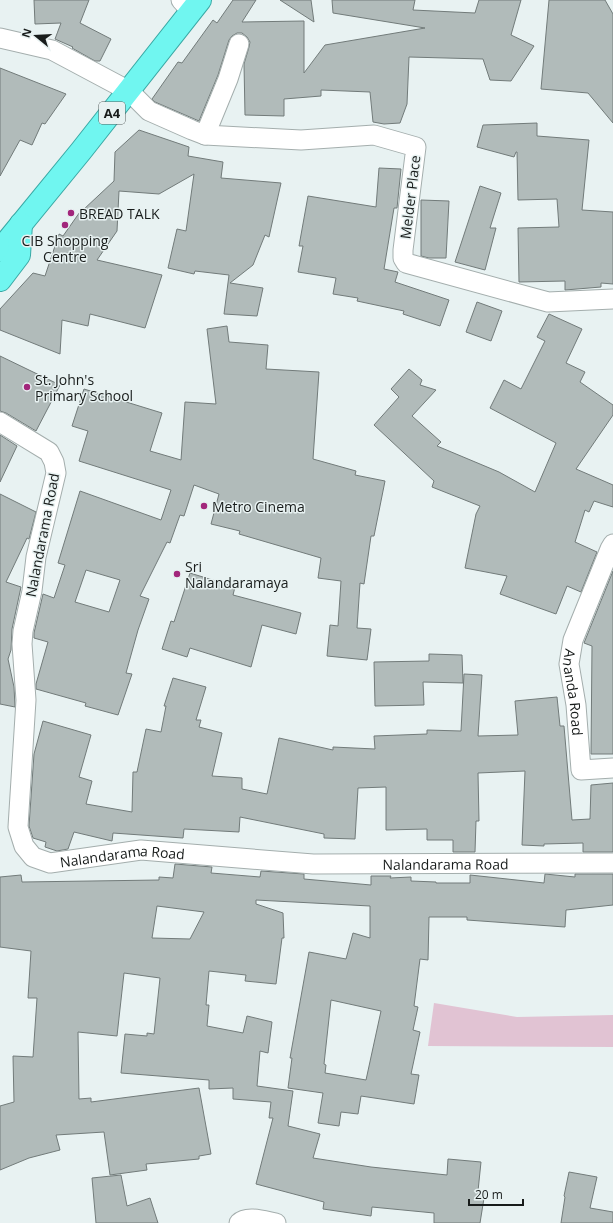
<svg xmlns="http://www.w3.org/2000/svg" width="613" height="1223" viewBox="0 0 613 1223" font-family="'Open Sans',sans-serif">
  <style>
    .green { fill: #e1c3d3 }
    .building { fill: #b1bbba; stroke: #727b7a; fill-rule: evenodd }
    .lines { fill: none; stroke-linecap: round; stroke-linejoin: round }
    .minor-casing { stroke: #a4aead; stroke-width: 21 }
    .trunk-casing { stroke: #3aa8a4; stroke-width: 24 }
    .minor { stroke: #fff; stroke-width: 19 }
    .trunk { stroke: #70f6f0; stroke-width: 22 }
    .poi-dot { fill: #a2267b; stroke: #e8f2f2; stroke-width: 1.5 }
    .labels { text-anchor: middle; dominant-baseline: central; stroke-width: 3; stroke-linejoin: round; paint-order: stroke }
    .shield { fill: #e8f2f2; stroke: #565c5c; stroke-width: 1 }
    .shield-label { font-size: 13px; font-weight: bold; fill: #181c1b }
    .street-label { font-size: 14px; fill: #181c1b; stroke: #e8f2f2 }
    .poi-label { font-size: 14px; fill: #181c1b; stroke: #e8f2f2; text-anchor: start }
  </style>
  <rect width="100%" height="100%" fill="#e8f2f2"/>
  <polygon class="green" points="434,1003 517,1017 613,1015 613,1047 428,1046"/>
  <g class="building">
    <polygon points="34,0 89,0 80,23 111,39 100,61 95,61 72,48 73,47 55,39 61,23 35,24"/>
    <polygon points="233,0 256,0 242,22 304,21 304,73 325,45 425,28 333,13 332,0 415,0 413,10 475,13 479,0 521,0 511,35 534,46 511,81 490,80 483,59 409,57 407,104 400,123 384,124 373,122 370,92 321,90 321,96 284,99 284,116 245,115 244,64 249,47 250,42 247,37 242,33 237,33 232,36 229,40 218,75 199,121 155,102 152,99 178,62 182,63 213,20 217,23"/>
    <polygon points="280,0 311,0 314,22"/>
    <polygon points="549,0 605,0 613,14 613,123 588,93 541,89"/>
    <polygon points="0,68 66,94 45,124 42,123 32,145 20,140 0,176"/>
    <polygon points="537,123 537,136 589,140 582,210 613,212 613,284 601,283 601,287 565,290 565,281 519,282 518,228 559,227 557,199 518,200 517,152 516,152 514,157 477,147 483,125"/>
    <polygon points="139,130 189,147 188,156 223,162 221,178 281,183 269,237 265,235 253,265 230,283 263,288 257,316 224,314 229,275 195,271 194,274 168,268 177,229 186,231 194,174 159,194 119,191 117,231 97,260 162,275 145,328 90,314 88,326 62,320 60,354 0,330 0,309 33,273 45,276 59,234 63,236 82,209 83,210 114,181 115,152"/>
    <polygon points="379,168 401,169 397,208 394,208 384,269 398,272 395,282 449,300 440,326 403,314 404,311 357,301 358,298 333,294 336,278 298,272 303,246 299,246 308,196 376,207"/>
    <polygon points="480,186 501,193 490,228 496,228 485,270 455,262"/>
    <polygon points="421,200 449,201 446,258 429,258 421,256"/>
    <polygon points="477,302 502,311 491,341 466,332"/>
    <polygon points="549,314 582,329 566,363 585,372 580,382 613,405 613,415 576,469 613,485 613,507 594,501 589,512 585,510 575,542 597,552 581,592 567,586 556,614 500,594 507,576 465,568 476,514 480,506 432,487 434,481 374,425 399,397 391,389 409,369 422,380 420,385 436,390 412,416 441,442 437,446 499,472 535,492 556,443 490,408 504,380 521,389 545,341 537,337"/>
    <path d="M227,326L229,342L268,345L266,369L319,372L313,459L356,471L355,475L385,481L374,536H371L364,584L360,583L357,628L371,629L367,660L327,656L330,625L338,626L341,581L318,578L321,558L239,534L240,531L211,524L219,494L194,485L184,516L180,515L170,543L167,542L140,596L149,599L138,630L126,673L132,674L118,715L85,706L86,703L36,689V684L48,642L34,638V633L43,594L54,598L65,565L58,563L80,491L161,520L171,490L79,461L88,431L72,426L84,389L162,413L150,451L181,460L185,402L216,404L207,329ZM86,570L120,580L109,612L75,602Z"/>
    <polygon points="0,356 60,385 36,431 6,413 0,411"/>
    <polygon points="0,435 17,446 0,482"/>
    <polygon points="0,494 36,512 29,539 27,538 6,582 21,587 12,629 11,650 8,659 14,687 15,707 0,704"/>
    <polygon points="613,571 613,754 591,754 592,646 584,643"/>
    <polygon points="190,573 235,587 233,595 301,613 296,634 262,625 251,667 190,648 187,657 162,649 171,621 174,622"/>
    <polygon points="429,654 462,655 463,683 423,682 424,705 375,706 374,662 429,661"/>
    <polygon points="464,674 482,675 478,736 518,735 515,701 557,697 560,726 564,726 572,820 590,819 591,785 613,783 613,852 583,852 583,843 544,844 544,846 522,845 525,771 478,773 479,821 476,821 475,852 453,852 453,840 427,840 427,829 386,830 386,787 358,788 355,839 324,838 324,834 240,817 239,832 184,829 183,838 113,833 112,841 74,832 68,849 57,851 45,847 46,842 33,838 29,826 34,754 43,721 91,735 79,777 92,781 86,804 132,812 133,772 137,772 146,729 161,732 166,706 164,706 173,678 206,687 196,720 201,720 199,727 222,733 212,776 242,778 242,789 267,794 279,738 333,750 333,747 375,749 374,736 427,734 427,730 461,731"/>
    <path d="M175,864L212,867L211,873L260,877L261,871L304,874V879L371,885V876H391L390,878L411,877V881L436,882V883H470V875L544,883L545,874L575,877V874H613V905L566,910L565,927L467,920V917H429L428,960L420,959L414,1006L418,1007L413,1030L420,1032L411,1074L419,1075L414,1104L361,1096L358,1114L341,1112L339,1126L318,1123L323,1093L288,1088L292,1058H290L309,952L346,959L353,933L370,938V906L256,900V904L283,913L284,938H282L276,984L245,981L246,975L209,971L206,1005H209L207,1026L243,1033L247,1016L272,1022L268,1053L260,1051L257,1086L293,1091L288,1126L320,1134L313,1158L371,1167L447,1175L448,1159L481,1162L478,1191L485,1192L480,1223H434V1213L372,1207L371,1216L323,1209L324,1202L256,1184L273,1118H269L271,1102L233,1099V1088L209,1089V1080L121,1073L125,1034L147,1036V1033L154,1034L160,978L124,973L117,1036L78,1032L79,1099L91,1098V1102L199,1088L211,1154L199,1156V1159L146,1164L147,1170L110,1175L104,1132L56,1135L60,1150L29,1158L0,1170V1106L14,1102L13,1056L33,1057L37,998H28L31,951L0,947V877L21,875L22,882L159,880V877L173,878ZM157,906L204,912L190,939L152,938ZM331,1000L381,1011L366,1080L325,1073L326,1065L324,1064Z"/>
    <polygon points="569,1172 597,1177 590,1208 613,1212 613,1223 561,1223 565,1197 564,1196"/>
    <polygon points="121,1175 127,1206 150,1198 158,1223 96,1223 92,1178"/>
  </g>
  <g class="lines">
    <defs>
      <g id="minor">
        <polyline points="181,0 191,11"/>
        <polyline points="0,38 52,50 129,91 149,111 192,130 205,135 301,140 374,135 416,147 403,250 403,258 406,263 548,302 613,299"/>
        <polyline points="205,135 228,79 239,44"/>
        <path id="s1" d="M0,422L49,452L54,462L56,473L36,557L32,591L23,631L22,644L26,700L18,827L24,846L33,857L50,863L141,850L313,864L613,863"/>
        <path id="s2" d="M613,544L610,549L573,640L569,664L576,705L581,770L613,768"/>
        <path d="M239,1223C247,1215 265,1221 276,1223"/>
      </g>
      <g id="trunk">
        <polyline points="0,250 81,151 200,0"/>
        <polyline points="0,280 19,255 21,224"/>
      </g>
    </defs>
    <use href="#minor" class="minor-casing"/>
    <use href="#trunk" class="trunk-casing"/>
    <use href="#minor" class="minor"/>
    <use href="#trunk" class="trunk"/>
  </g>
  <g class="poi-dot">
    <circle cx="71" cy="213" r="4"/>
    <circle cx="65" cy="225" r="4"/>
    <circle cx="27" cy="387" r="4"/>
    <circle cx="204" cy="506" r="4"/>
    <circle cx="177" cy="574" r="4"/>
  </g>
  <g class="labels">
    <rect class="shield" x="99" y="102" width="26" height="22" rx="3"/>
    <g class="shield-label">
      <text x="112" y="113">A4</text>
    </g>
    <g class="street-label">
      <text transform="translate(410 197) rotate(-83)">Melder Place</text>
      <text transform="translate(42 535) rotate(-79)">Nalandarama Road</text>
      <text stroke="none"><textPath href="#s2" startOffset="157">Ananda Road</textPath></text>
      <text stroke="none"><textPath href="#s1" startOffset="563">Nalandarama Road</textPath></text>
      <text stroke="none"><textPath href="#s1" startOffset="887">Nalandarama Road</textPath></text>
    </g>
    <g class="poi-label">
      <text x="79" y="213">BREAD TALK</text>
      <text x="65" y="240" text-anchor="middle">CIB Shopping<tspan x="65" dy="16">Centre</tspan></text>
      <text x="35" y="379">St. John's<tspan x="35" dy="16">Primary School</tspan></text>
      <text x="212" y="506">Metro Cinema</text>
      <text x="185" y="566">Sri<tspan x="185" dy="16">Nalandaramaya</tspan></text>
    </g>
  </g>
  <g transform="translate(36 36) rotate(288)" stroke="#e8f2f2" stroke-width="3" paint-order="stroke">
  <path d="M0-3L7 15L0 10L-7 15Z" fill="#181c1b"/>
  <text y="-6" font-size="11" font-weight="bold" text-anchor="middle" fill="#181c1b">N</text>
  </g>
  <path d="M469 1199v6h54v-6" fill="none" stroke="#181c1b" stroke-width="2"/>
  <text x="475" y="1199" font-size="12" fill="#181c1b" stroke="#e8f2f2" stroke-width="3" paint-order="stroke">20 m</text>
</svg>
